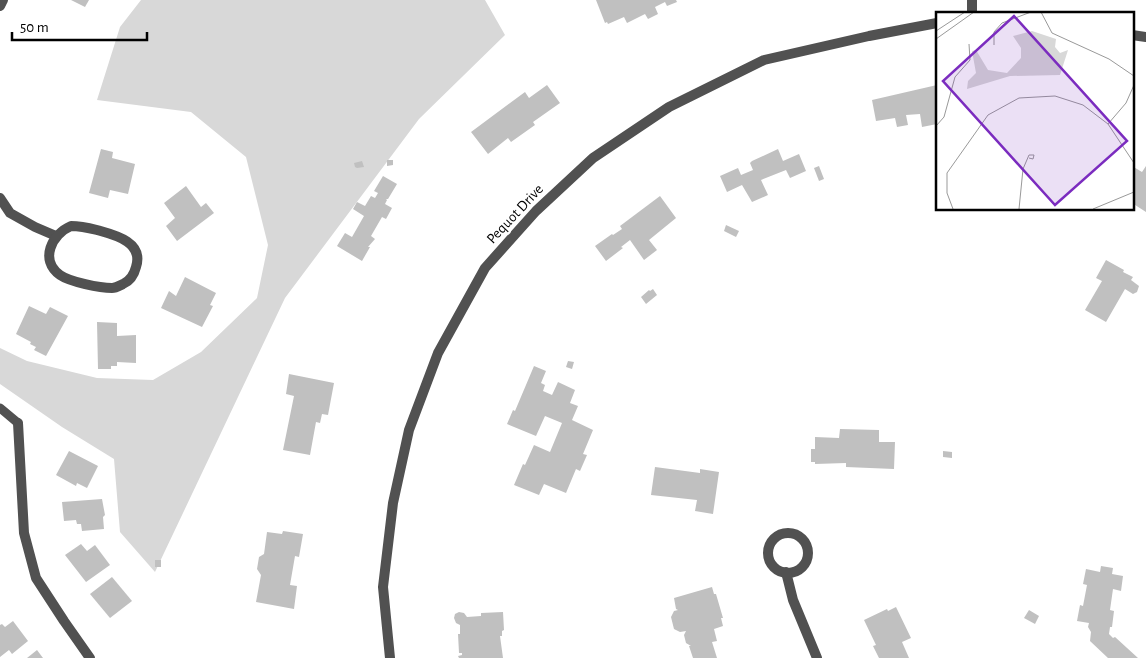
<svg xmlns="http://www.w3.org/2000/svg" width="1146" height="658" viewBox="0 0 1146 658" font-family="'Alegreya Sans',sans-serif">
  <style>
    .green { fill: #d8d8d8 }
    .building { fill: #c0c0c0 }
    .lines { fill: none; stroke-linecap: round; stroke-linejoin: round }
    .lane { stroke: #515151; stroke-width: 9 }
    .street { stroke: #515151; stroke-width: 10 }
    .labels { text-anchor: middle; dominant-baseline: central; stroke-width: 4.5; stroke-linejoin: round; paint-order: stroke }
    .street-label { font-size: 15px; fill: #000; stroke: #fff }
    .inset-road { fill: none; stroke: #999; stroke-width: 1 }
    .view { fill: #7b2cbf; fill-opacity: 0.15; stroke: #7b2cbf; stroke-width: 2.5 }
    .inset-edge { fill: none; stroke: #000; stroke-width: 2.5 }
  </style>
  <rect width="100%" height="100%" fill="#fff"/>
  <polygon class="green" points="141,0 485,0 505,35 419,119 285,298 155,572 120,532 114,459 62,427 0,384 0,348 27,361 97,378 153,380 201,352 257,298 268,245 246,157 191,112 97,100 120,27"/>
  <g class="building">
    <polygon points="71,0 89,0 85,7"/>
    <polygon points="596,0 676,0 677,2 667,6 665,2 655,7 658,14 648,19 645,14 627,23 624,17 608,24 607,22 605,23"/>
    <polygon points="547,85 560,103 533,122 535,125 511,142 508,138 488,154 471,132 525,92 529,98"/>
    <polygon points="937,85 937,110 936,110 937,124 922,127 920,114 906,115 908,125 897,127 895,118 876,121 872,100"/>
    <polygon points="101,149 113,152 112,158 135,164 128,194 110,190 108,198 89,193"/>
    <polygon points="778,149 783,161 799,154 806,171 790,178 786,170 761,180 768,195 752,202 742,185 727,192 720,176 738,168 741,175 753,170 750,163 752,161"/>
    <polygon points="387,160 393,160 393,165 387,166"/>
    <polygon points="362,161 364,167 357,168 355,167 354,163"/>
    <polygon points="819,166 824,179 819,181 814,168"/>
    <polygon points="1132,166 1142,172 1146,166 1146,212 1132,203"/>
    <polygon points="383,176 397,184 388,199 386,199 387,200 385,204 392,208 386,219 382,217 371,236 375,239 368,247 370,247 362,261 337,246 345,233 352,237 364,216 353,209 357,202 365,206 371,196 375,198 378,193 374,191"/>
    <polygon points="186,186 201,207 206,203 214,213 177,241 166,226 175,218 164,203"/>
    <polygon points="660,196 676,218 649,240 657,250 644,260 630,240 621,247 623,248 606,261 595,246 612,234 613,235 622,229 620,226"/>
    <polygon points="726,225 739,231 736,237 724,231"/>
    <polygon points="1106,260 1124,270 1123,272 1133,277 1131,280 1139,286 1137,292 1133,294 1125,289 1106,322 1085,310 1102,281 1096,278"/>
    <polygon points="185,277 216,293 210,305 213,306 202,327 161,308 169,291 176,296"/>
    <polygon points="653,289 657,295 646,304 641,297 649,290 650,291"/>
    <polygon points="29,306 46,314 50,307 68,316 46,356 34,350 36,347 30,344 31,342 16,334"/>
    <polygon points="97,322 117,323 117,336 136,335 136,363 117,362 117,366 111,366 111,369 98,369"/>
    <polygon points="568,361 574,362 572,369 566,367"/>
    <polygon points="534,366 546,371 541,383 545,385 543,391 552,395 558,382 575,390 570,403 578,406 572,420 593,430 583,454 587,455 580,471 576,469 566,493 544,484 539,495 514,485 523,464 525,465 534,445 550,452 562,423 545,416 536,436 507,424 513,410 515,411"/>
    <polygon points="289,374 334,383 328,415 322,414 320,423 316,422 310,455 283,450 294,396 286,394"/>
    <polygon points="840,429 879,430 879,442 895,442 894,469 846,467 846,463 815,464 815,462 811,462 811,449 815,449 815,437 839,438"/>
    <polygon points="69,451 98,466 87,488 77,483 76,486 56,475"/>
    <polygon points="943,451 952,452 952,458 943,457"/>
    <polygon points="655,467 700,473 700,469 719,472 713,514 695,511 697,500 651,495"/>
    <polygon points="102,499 105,515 103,517 104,529 82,531 81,524 77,524 76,520 64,521 62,502"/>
    <polygon points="283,531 303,534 299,557 295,556 290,585 297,586 294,609 256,602 261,575 257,569 259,557 264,554 267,532 282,534"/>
    <polygon points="81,544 87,551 95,545 110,565 86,582 65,555"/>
    <rect x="155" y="560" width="6" height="7"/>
    <polygon points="1101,566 1113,568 1112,574 1123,576 1121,591 1113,589 1110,610 1114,611 1112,627 1110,627 1109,634 1113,638 1115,637 1138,658 1108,658 1090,641 1091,632 1088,627 1089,623 1077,621 1080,605 1083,606 1087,585 1083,584 1086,569 1100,572"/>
    <polygon points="112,577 132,601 110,618 90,594"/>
    <polygon points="712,587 714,594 716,594 723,618 721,618 723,626 714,629 717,641 712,642 717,658 693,658 689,646 691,646 686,643 684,635 686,631 680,632 674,629 671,617 674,611 678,610 676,609 674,598"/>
    <polygon points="896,607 911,638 902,642 909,658 879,658 873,646 876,645 864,620 887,609 888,611"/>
    <polygon points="1029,610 1039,616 1035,624 1024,618"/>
    <polygon points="459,612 464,613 467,617 481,616 481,613 503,612 504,630 502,631 502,636 500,636 503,658 459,658 458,656 462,655 462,653 459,653 458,634 460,634 460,625 456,623 454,618 455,614"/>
    <polygon points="13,621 28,641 12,654 9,650 0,657 0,625 2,624 5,627"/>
    <polygon points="37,650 43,658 27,658"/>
  </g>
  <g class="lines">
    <polyline class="lane" points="0,408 18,423"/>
    <g class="street">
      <polyline points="972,0 972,14"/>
      <polyline points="0,6 3,0"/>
      <polyline points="1132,35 1146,37"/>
      <polyline points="0,198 10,213 35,227 56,236"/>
      <path d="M71,226C80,226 89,228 97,230C115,235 144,242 136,267C134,275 130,281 123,284C119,286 116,288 112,288C100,288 70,282 60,275C39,260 52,234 71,226Z"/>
      <polyline points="18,423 24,533 36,578 64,621 90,658"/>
      <circle cx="788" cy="553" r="20"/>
      <polyline points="786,572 793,600 817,658"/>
      <polyline points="390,658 383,587 393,503 409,430 438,353 485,268 536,211 593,158 669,107 764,60 869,36 937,23"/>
    </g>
  </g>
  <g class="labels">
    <g class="street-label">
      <text transform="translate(515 214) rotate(-47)">Pequot Drive</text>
    </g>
  </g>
  <g transform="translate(936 12)">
    <rect width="198" height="198" fill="#fff"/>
    <path d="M96,19L120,27L119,35L124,41L132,38L124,63L74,64L31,77L32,69L40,61L36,39L40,38L52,58L71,61L85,46V36L77,24Z" fill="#d8d8d8"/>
    <path class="inset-road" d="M105,0L116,21L173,47L198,64M0,19L29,0M0,27L38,0M58,33V20L66,11L95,0M172,112L190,91L198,73M0,114L8,105L19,65L34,48L33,32M17,197L11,181V161L52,103L83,86L119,84L147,93L172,112L198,151M83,197L87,157L93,143H98L97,147L93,146M157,197L198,180"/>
    <path class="view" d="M78,4L191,129L119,193L7,69Z"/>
    <rect width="198" height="198" class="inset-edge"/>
  </g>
  <path d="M12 32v8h135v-8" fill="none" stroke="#000000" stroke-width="2.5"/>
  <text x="20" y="32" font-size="15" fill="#000000" stroke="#ffffff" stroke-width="4" paint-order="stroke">50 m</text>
</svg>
